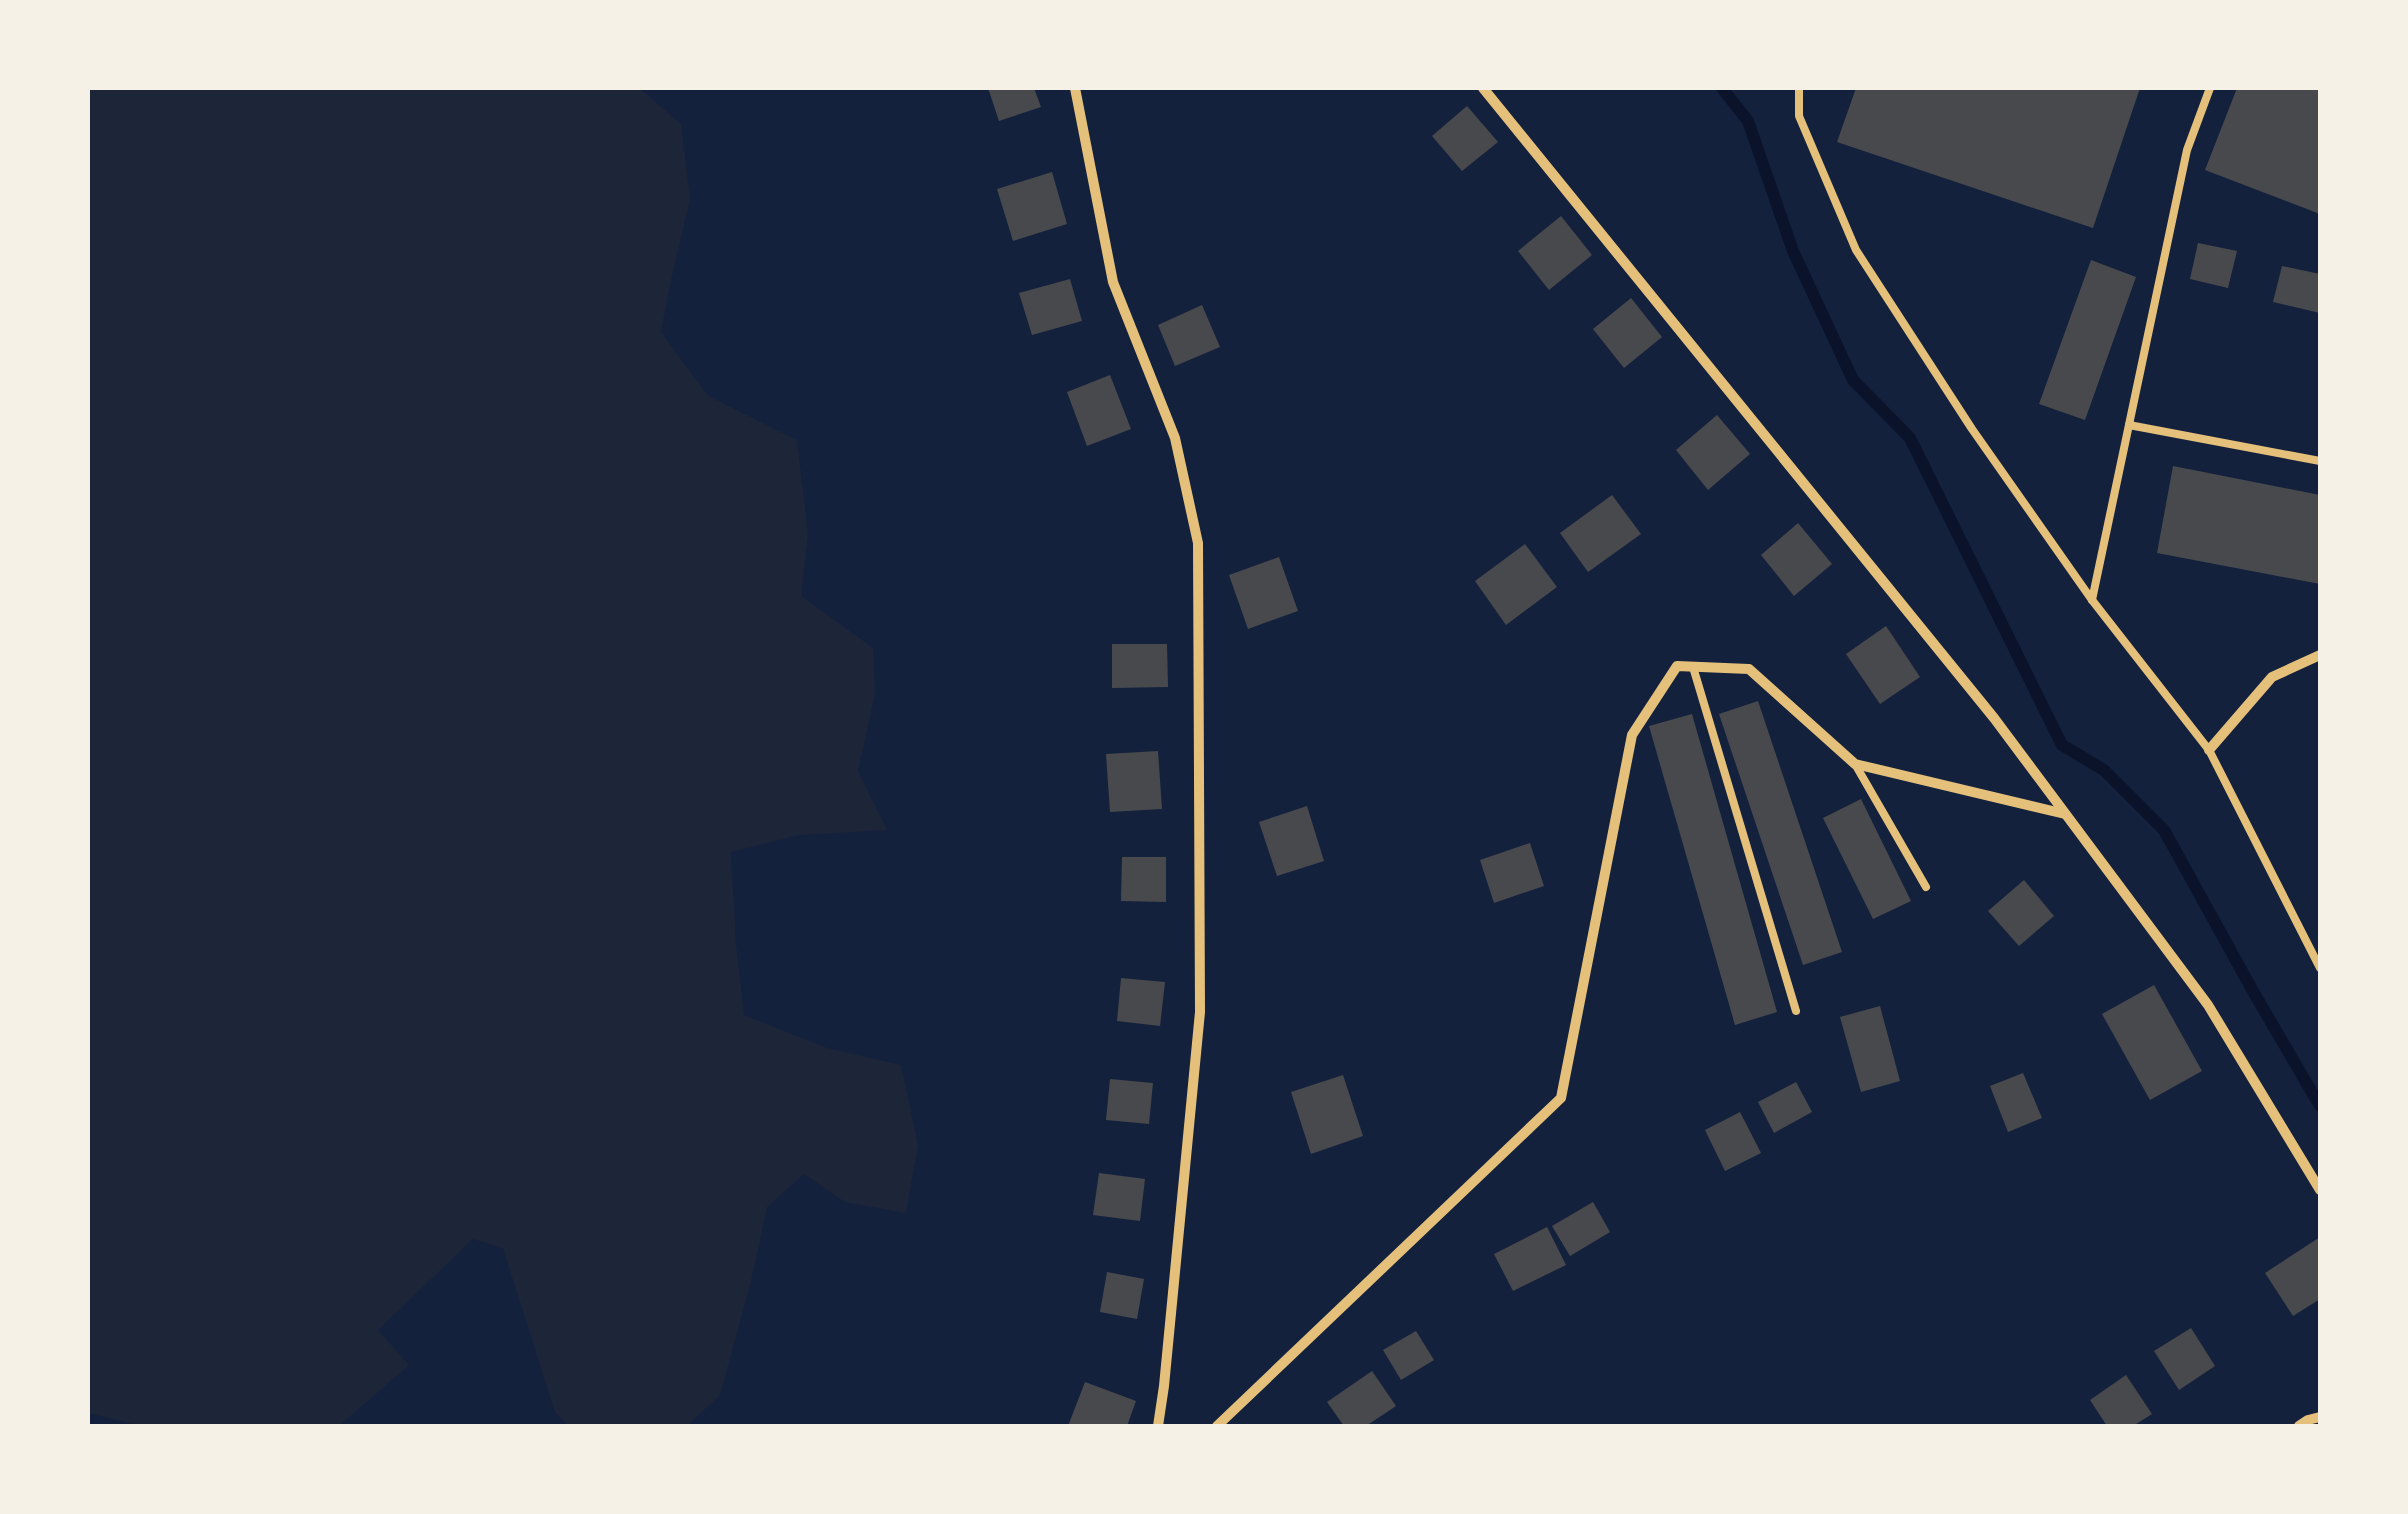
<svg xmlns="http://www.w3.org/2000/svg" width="2408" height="1514" viewBox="0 0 2408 1514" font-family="'Noto Sans',sans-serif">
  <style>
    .green { fill: #1d2539 }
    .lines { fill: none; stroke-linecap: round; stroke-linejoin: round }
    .stream { stroke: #0b132b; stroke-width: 12 }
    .building { fill: #48494c }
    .service { stroke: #e5c07b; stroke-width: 8 }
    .minor { stroke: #e5c07b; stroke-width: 10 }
  </style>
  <rect width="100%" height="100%" fill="#14213d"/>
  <polygon class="green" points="88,88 639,88 681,124 690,199 670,285 661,332 708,396 797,440 808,534 801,596 873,648 875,694 858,771 887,830 798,835 731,852 736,944 744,1015 827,1048 901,1065 918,1145 906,1213 845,1202 804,1174 767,1207 751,1281 720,1395 687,1426 568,1426 555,1412 503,1248 473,1239 378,1330 409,1365 339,1426 141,1426 88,1413"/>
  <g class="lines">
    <polyline class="stream" points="1722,88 1748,121 1793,251 1853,380 1910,438 2062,745 2104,770 2164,830 2254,993 2320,1106"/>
  </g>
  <g class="building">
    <polygon points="988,88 1034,88 1041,107 999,121"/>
    <polygon points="1856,88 2140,88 2093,228 1837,142"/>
    <polygon points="2237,88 2320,88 2320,214 2205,170"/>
    <polygon points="1467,106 1498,142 1462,171 1432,136"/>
    <polygon points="1052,172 1067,224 1013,241 997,189"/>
    <polygon points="1561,216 1592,255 1549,290 1518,251"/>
    <polygon points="2198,243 2237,251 2228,288 2190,279"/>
    <polygon points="2091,260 2136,277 2085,420 2039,404"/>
    <polygon points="2282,266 2320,274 2320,313 2273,302"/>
    <polygon points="1070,279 1082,321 1032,335 1019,293"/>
    <polygon points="1631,298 1662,337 1624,368 1593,329"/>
    <polygon points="1202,305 1220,347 1175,366 1158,325"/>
    <polygon points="1110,375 1131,429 1087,446 1067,392"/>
    <polygon points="1717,415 1750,454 1708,490 1676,450"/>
    <polygon points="2173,466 2320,495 2320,584 2157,553"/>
    <polygon points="1612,495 1641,534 1588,572 1560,533"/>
    <polygon points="1798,523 1832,564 1794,596 1761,555"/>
    <polygon points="1525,544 1557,587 1506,625 1475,581"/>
    <polygon points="1279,557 1298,611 1248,629 1229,575"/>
    <polygon points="1886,626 1920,677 1880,704 1846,654"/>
    <polygon points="1112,644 1167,644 1168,687 1112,688"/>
    <polygon points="1758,701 1842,952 1803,965 1719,714"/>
    <polygon points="1692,714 1777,1012 1735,1025 1649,726"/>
    <polygon points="1158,751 1162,809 1110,812 1106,754"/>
    <polygon points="1861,799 1911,901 1873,919 1823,818"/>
    <polygon points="1307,806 1324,861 1277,876 1259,822"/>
    <polygon points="1530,843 1544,886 1494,903 1480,860"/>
    <polygon points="1122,857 1166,857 1166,902 1121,901"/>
    <polygon points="2024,880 2054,916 2019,946 1988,911"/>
    <polygon points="1121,978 1165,982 1160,1026 1117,1021"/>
    <polygon points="2154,985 2202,1071 2150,1100 2102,1014"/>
    <polygon points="1880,1006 1900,1081 1861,1092 1840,1017"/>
    <polygon points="2023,1073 2042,1118 2008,1132 1990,1086"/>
    <polygon points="1343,1075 1363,1136 1311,1154 1291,1092"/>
    <polygon points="1110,1079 1153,1083 1149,1124 1106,1120"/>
    <polygon points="1796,1082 1812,1112 1774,1133 1758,1102"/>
    <polygon points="1740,1112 1761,1153 1725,1171 1705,1130"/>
    <polygon points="1099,1173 1145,1179 1140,1221 1093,1215"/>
    <polygon points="1593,1202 1610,1232 1570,1256 1552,1226"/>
    <polygon points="1547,1227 1566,1265 1513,1291 1494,1254"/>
    <polygon points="2320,1237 2320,1299 2293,1316 2265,1273"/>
    <polygon points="1107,1272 1144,1279 1137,1319 1100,1312"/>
    <polygon points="2191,1328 2215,1366 2179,1390 2154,1351"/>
    <polygon points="1416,1331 1434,1360 1401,1380 1383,1350"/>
    <polygon points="1372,1371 1396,1406 1366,1426 1344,1426 1327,1402"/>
    <polygon points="2126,1375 2152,1414 2133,1426 2107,1426 2090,1400"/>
    <polygon points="1085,1382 1136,1401 1127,1426 1068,1426"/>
  </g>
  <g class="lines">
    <g class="service">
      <polyline points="1799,88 1799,116 1856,250 1972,429 2092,600 2209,750 2320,968"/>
      <polyline points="2129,425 2320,461"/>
      <polyline points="2092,600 2187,150 2210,88"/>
      <polyline points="1693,667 1796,1011"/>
      <polyline points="1855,764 1926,887"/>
    </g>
    <g class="minor">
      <polyline points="1075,88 1113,282 1175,438 1198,543 1200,1012 1164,1386 1158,1426"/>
      <polyline points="1483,88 1994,718 2208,1005 2320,1190"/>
      <polyline points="2209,750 2272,677 2320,655"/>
      <polyline points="1217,1426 1561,1098 1632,735 1677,666 1749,669 1855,764 2065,814"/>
      <polyline points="2299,1426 2308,1420 2320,1417"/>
    </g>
  </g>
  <rect width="2408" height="1514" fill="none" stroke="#f6f1e7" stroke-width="180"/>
</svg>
